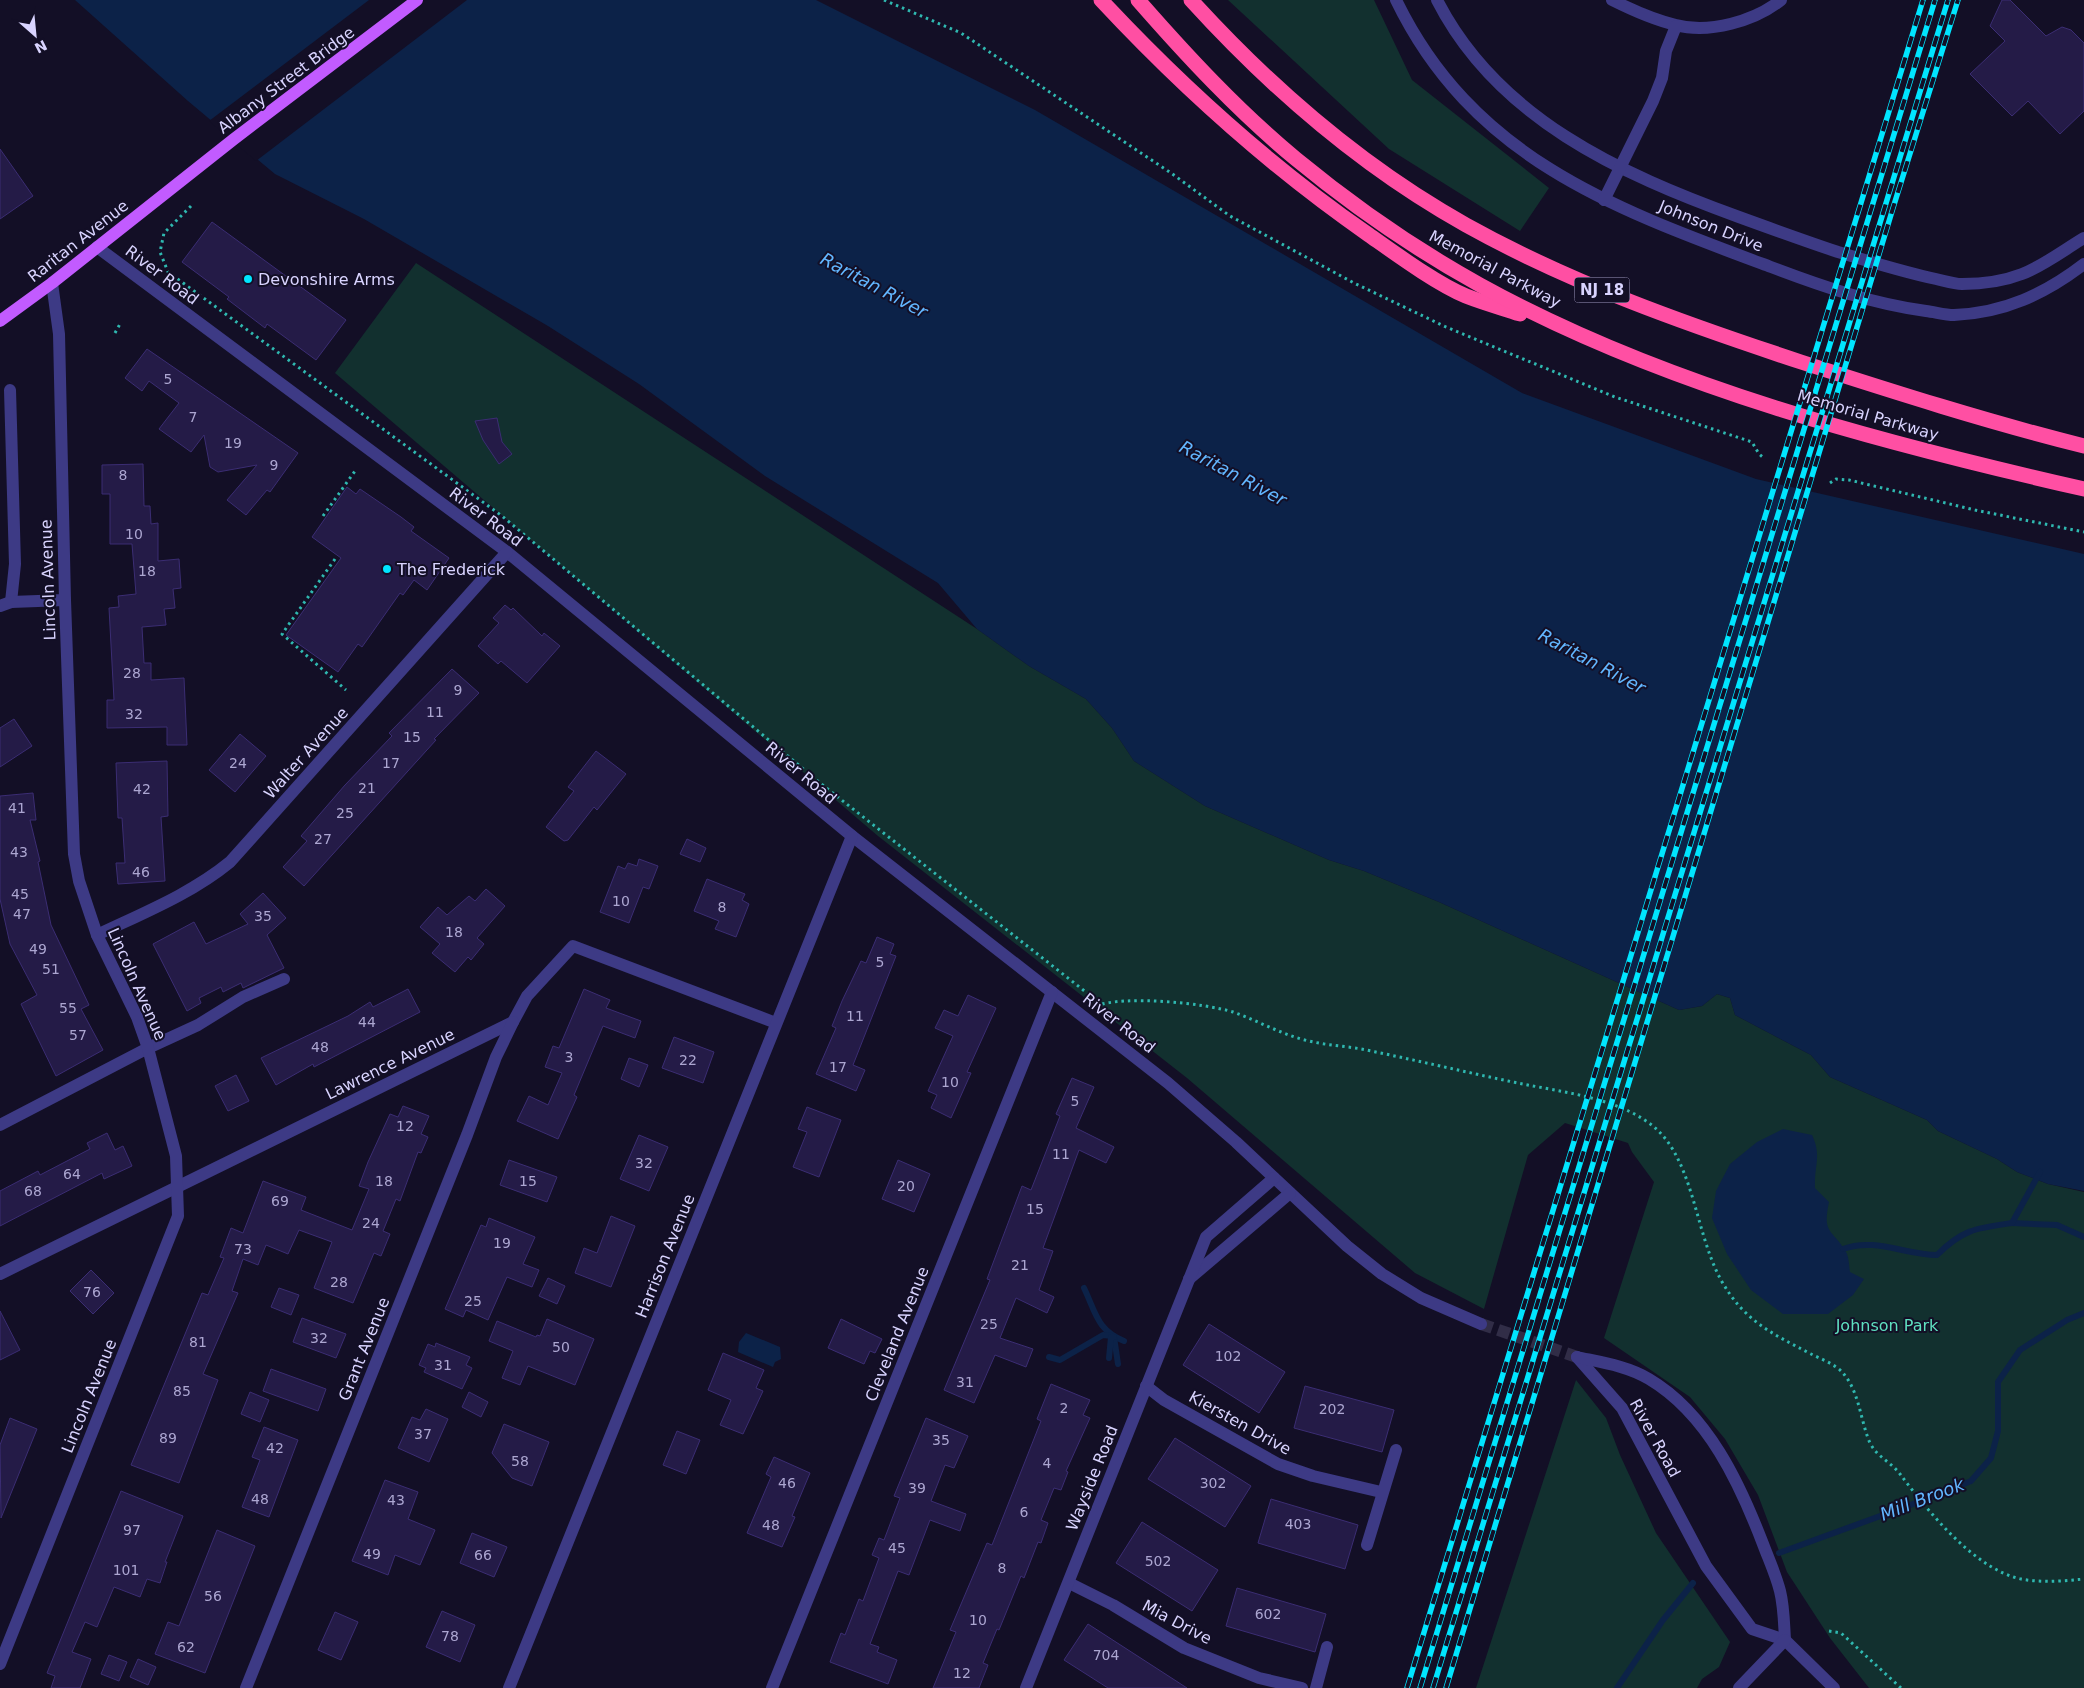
<svg xmlns="http://www.w3.org/2000/svg" width="2084" height="1688" viewBox="0 0 2084 1688" font-family="'DejaVu Sans',sans-serif">
  <style>
    .green { fill: #12302f }
    .water { fill: #0c2248 }
    .pier { fill: #130f26 }
    .lines { fill: none; stroke-linecap: round; stroke-linejoin: round }
    .stream { stroke: #0c2248; stroke-width: 6 }
    .building { fill: #241b47; stroke: #3b2d73 }
    .minor-tunnel { stroke: #312d47; stroke-width: 12; stroke-dasharray: 12 6; stroke-linecap: butt }
    .path { stroke: #2fb8b0; stroke-width: 3; stroke-dasharray: 2.5 4; stroke-linecap: butt }
    .minor { stroke: #3d3a85; stroke-width: 12 }
    .major { stroke: #c25bff; stroke-width: 12 }
    .highway { stroke: #ff4fa3; stroke-width: 15 }
    .rail-casing { stroke: #00e5ff; stroke-width: 5.5 }
    .rail { stroke: #130f26; stroke-width: 4; stroke-dasharray: 11; stroke-linecap: butt }
    .poi-dot { fill: #00e5ff; stroke: #130f26; stroke-width: 2 }
    .labels { text-anchor: middle; dominant-baseline: central; stroke-width: 4; stroke-linejoin: round; paint-order: stroke }
    .number-label { font-size: 14px; fill: #aca6d1 }
    .shield { fill: #130f26; stroke: #9e99be; stroke-width: 1 }
    .shield-label { font-size: 15px; font-weight: bold; fill: #d9d4ff }
    .street-label { font-size: 16px; fill: #d9d4ff; stroke: #130f26 }
    .poi-label { font-size: 16px; fill: #d9d4ff; stroke: #130f26; text-anchor: start }
    .park-label { font-size: 16px; fill: #5fe0c0; stroke: #130f26 }
    .water-label { font-size: 18px; font-style: italic; fill: #62b6ff; stroke: #130f26 }
  </style>
  <rect width="100%" height="100%" fill="#130f26"/>
  <g class="green">
    <polygon points="1228,0 1374,0 1412,80 1549,188 1520,231 1389,149"/>
    <polygon points="416,263 977,629 1029,666 1086,699 1112,728 1134,761 1205,806 1329,860 1364,871 1439,902 1679,1010 1702,1006 1717,994 1730,998 1735,1015 1811,1055 1830,1077 1927,1120 1938,1131 1997,1159 2017,1172 2048,1184 2084,1192 2084,1688 1869,1688 1830,1638 1787,1572 1758,1495 1725,1439 1690,1397 1604,1338 1654,1182 1632,1152 1628,1143 1565,1123 1528,1155 1484,1309 1415,1273 1187,1078 878,836 335,373"/>
    <polygon points="1576,1380 1606,1418 1620,1455 1656,1533 1730,1642 1719,1667 1702,1679 1697,1688 1476,1688"/>
  </g>
  <g class="water">
    <polygon points="75,0 816,0 1035,110 1522,393 1756,479 2084,554 2084,1191 2048,1184 2017,1172 1997,1159 1938,1131 1927,1120 1830,1077 1811,1055 1735,1015 1730,998 1717,994 1702,1006 1679,1010 1439,902 1364,871 1329,860 1205,806 1134,761 1112,728 1086,699 1029,666 977,629 938,583 765,476 639,384 548,326 364,219 275,174 188,101"/>
    <path d="M1783,1129L1812,1135C1822,1156 1814,1165 1815,1188L1829,1202C1822,1235 1832,1228 1846,1252C1849,1257 1849,1266 1850,1272L1864,1279L1853,1295L1828,1314H1783L1751,1290L1727,1254L1712,1218L1716,1191L1730,1164L1757,1142Z"/>
    <polygon points="746,1333 780,1347 781,1359 775,1362 773,1367 738,1352 739,1342"/>
  </g>
  <polygon class="pier" points="369,0 467,0 256,161 209,121"/>
  <g class="lines">
    <g class="stream">
      <polyline points="2012,1223 2057,1225 2084,1237"/>
      <path d="M1843,1249C1874,1237 1906,1255 1937,1255C1963,1229 1977,1228 2012,1223L2040,1172"/>
      <path d="M1084,1288C1096,1313 1097,1330 1124,1341"/>
      <polyline points="1114,1337 1118,1364"/>
      <polyline points="1049,1357 1060,1360 1103,1335 1112,1336"/>
      <polyline points="1109,1358 1111,1337 1114,1337"/>
      <polyline points="1779,1553 1935,1496 1971,1481 1991,1458 1998,1431 1998,1382 2020,1350 2067,1320 2084,1313"/>
      <polyline points="1617,1688 1663,1620 1693,1583"/>
    </g>
  </g>
  <g class="building">
    <polygon points="2002,0 2010,0 2046,36 2062,27 2071,30 2084,43 2084,111 2060,134 2028,101 2012,116 1970,74 2005,41 1990,26"/>
    <polygon points="0,149 33,196 0,219"/>
    <polygon points="212,222 346,320 316,360 267,324 265,328 227,299 229,297 182,262"/>
    <polygon points="147,349 298,453 270,492 267,490 246,515 227,500 257,465 218,472 210,467 204,435 191,452 159,429 179,403 149,381 142,391 125,378"/>
    <polygon points="497,418 502,442 512,454 499,464 483,440 475,421"/>
    <polygon points="143,464 144,506 150,506 151,524 158,523 158,561 179,559 181,588 173,589 175,608 164,609 166,625 142,627 144,663 151,663 151,680 184,678 187,745 167,745 167,727 107,728 107,700 114,700 109,608 119,607 118,596 136,594 132,544 110,544 110,494 102,494 102,465"/>
    <polygon points="347,487 356,494 360,489 401,517 414,527 411,531 449,558 427,590 414,580 403,595 400,593 362,647 358,644 338,672 286,635 341,558 312,537"/>
    <polygon points="505,605 511,610 513,608 542,636 544,633 560,646 527,683 501,661 498,664 478,646 499,623 493,618"/>
    <polygon points="452,669 479,693 434,739 436,740 304,886 283,867 307,841 301,836 345,785 392,736 389,733"/>
    <polygon points="14,719 32,746 0,767 0,728"/>
    <polygon points="240,734 266,756 235,792 209,770"/>
    <polygon points="596,751 626,774 597,810 594,807 568,840 564,841 546,827 574,791 568,787"/>
    <polygon points="167,761 168,816 161,817 165,881 118,884 116,863 125,863 122,818 118,818 116,763"/>
    <polygon points="33,793 36,820 30,820 40,861 38,862 51,925 89,1005 81,1009 103,1050 56,1076 21,1004 37,995 10,944 0,899 0,796"/>
    <polygon points="687,839 706,848 700,862 680,854"/>
    <polygon points="639,859 658,866 649,889 643,887 629,923 600,912 618,866 625,869 628,863 637,866"/>
    <polygon points="707,879 745,894 742,900 749,904 736,937 715,929 719,921 694,911"/>
    <polygon points="486,889 505,906 477,938 484,944 471,960 468,957 455,972 432,953 440,944 420,927 438,907 447,915 469,896 475,901"/>
    <polygon points="263,893 286,918 267,935 284,968 243,988 241,983 223,992 221,987 199,998 201,1003 187,1011 153,944 194,922 206,944 248,924 240,914"/>
    <polygon points="877,937 894,944 890,954 896,956 853,1065 865,1070 856,1091 816,1074 836,1028 832,1026 842,1001 861,961 866,963"/>
    <polygon points="408,989 420,1012 314,1067 313,1064 276,1085 261,1058 348,1016 370,1002 373,1007"/>
    <polygon points="584,989 610,1000 606,1008 641,1021 635,1038 603,1026 574,1095 577,1097 558,1139 517,1121 529,1096 548,1105 562,1073 545,1067 553,1046 559,1048"/>
    <polygon points="968,995 996,1008 967,1072 971,1073 951,1118 931,1108 937,1095 928,1091 953,1036 935,1028 944,1010 958,1016"/>
    <polygon points="674,1037 714,1052 703,1083 662,1068"/>
    <polygon points="629,1058 648,1065 639,1087 621,1079"/>
    <polygon points="236,1075 249,1101 228,1111 215,1086"/>
    <polygon points="1072,1078 1094,1087 1076,1128 1114,1147 1106,1163 1079,1150 1043,1248 1053,1251 1039,1290 1054,1297 1047,1313 1016,1298 1000,1338 1033,1349 1026,1367 995,1355 974,1403 944,1390 990,1280 987,1279 1022,1186 1031,1190 1060,1116 1056,1114"/>
    <polygon points="403,1106 429,1116 421,1134 428,1137 421,1153 418,1152 400,1201 396,1199 383,1231 390,1234 381,1256 374,1253 353,1303 314,1288 332,1242 299,1230 288,1254 266,1245 258,1265 243,1259 232,1291 238,1293 203,1374 218,1380 179,1483 131,1465 202,1293 208,1295 224,1258 220,1257 231,1228 243,1233 263,1181 306,1197 301,1210 352,1230 369,1189 359,1186 368,1162 390,1114 398,1117"/>
    <polygon points="807,1107 841,1120 819,1177 793,1167 807,1132 798,1129"/>
    <polygon points="107,1133 115,1150 123,1146 132,1166 104,1179 102,1173 0,1226 0,1191 38,1171 40,1175 90,1149 87,1143"/>
    <polygon points="639,1135 668,1147 649,1191 620,1179"/>
    <polygon points="509,1160 557,1177 547,1202 500,1185"/>
    <polygon points="898,1160 930,1174 914,1212 882,1199"/>
    <polygon points="611,1216 635,1226 611,1287 575,1273 584,1248 597,1253"/>
    <polygon points="489,1218 535,1237 523,1264 539,1270 532,1287 507,1277 488,1320 466,1310 463,1317 445,1309 481,1225 486,1227"/>
    <polygon points="91,1270 114,1293 93,1314 70,1291"/>
    <polygon points="548,1278 565,1286 557,1304 539,1296"/>
    <polygon points="279,1288 299,1295 291,1315 271,1307"/>
    <polygon points="0,1311 20,1350 0,1360"/>
    <polygon points="302,1318 346,1334 336,1358 293,1342"/>
    <polygon points="547,1319 594,1339 575,1385 528,1366 520,1385 502,1378 513,1351 489,1341 497,1321 536,1337 537,1335 540,1336"/>
    <polygon points="841,1319 882,1339 875,1353 870,1351 864,1364 828,1348"/>
    <polygon points="1209,1324 1285,1372 1259,1413 1183,1365"/>
    <polygon points="436,1343 470,1357 466,1365 472,1368 462,1389 424,1372 426,1368 419,1365 428,1344 435,1347"/>
    <polygon points="723,1353 764,1370 756,1388 763,1391 743,1434 720,1425 731,1400 708,1390"/>
    <polygon points="271,1369 326,1389 318,1411 263,1391"/>
    <polygon points="1051,1384 1090,1400 1083,1415 1090,1418 1066,1471 1068,1472 1061,1490 1054,1488 1041,1520 1048,1523 1041,1543 1038,1542 1024,1578 1021,1576 999,1630 997,1629 983,1663 988,1665 979,1688 933,1688 956,1632 950,1630 987,1543 992,1545 1041,1421 1037,1419"/>
    <polygon points="1305,1386 1394,1410 1382,1452 1294,1428"/>
    <polygon points="250,1392 269,1400 260,1422 241,1414"/>
    <polygon points="469,1392 488,1402 481,1417 462,1407"/>
    <polygon points="426,1409 448,1419 429,1462 398,1448 412,1417 420,1420"/>
    <polygon points="10,1418 37,1429 1,1518 0,1445"/>
    <polygon points="926,1418 968,1436 954,1468 945,1465 931,1501 966,1514 960,1531 930,1520 909,1575 898,1571 870,1644 879,1647 877,1652 897,1660 888,1684 830,1662 841,1633 845,1635 859,1599 863,1601 879,1558 872,1555 879,1538 884,1540 900,1498 894,1496"/>
    <polygon points="504,1424 549,1442 532,1486 512,1478 492,1453"/>
    <polygon points="264,1427 298,1440 269,1517 242,1507 260,1460 252,1457"/>
    <polygon points="677,1431 700,1440 686,1474 663,1465"/>
    <polygon points="1175,1438 1251,1486 1225,1527 1148,1479"/>
    <polygon points="774,1457 810,1473 792,1516 795,1517 782,1547 747,1533 771,1477 766,1474"/>
    <polygon points="385,1480 418,1492 408,1519 435,1530 420,1565 395,1555 388,1575 352,1561"/>
    <polygon points="121,1491 183,1516 165,1562 167,1562 160,1583 147,1579 140,1597 114,1587 97,1627 85,1622 72,1652 91,1659 80,1688 51,1688 55,1676 47,1673"/>
    <polygon points="1271,1499 1358,1525 1345,1569 1258,1543"/>
    <polygon points="1142,1522 1218,1570 1192,1611 1116,1563"/>
    <polygon points="217,1530 255,1546 205,1673 155,1654 168,1622 179,1626"/>
    <polygon points="472,1533 507,1547 494,1577 460,1563"/>
    <polygon points="1237,1588 1326,1614 1315,1652 1226,1626"/>
    <polygon points="442,1611 475,1625 460,1662 426,1647"/>
    <polygon points="335,1612 358,1622 341,1660 318,1650"/>
    <polygon points="1088,1624 1187,1688 1108,1688 1064,1660"/>
    <polygon points="109,1655 127,1662 119,1681 101,1674"/>
    <polygon points="138,1659 156,1667 148,1685 130,1677"/>
  </g>
  <g class="lines">
    <polyline class="minor-tunnel" points="1481,1324 1577,1357"/>
    <g class="path">
      <polyline points="884,0 961,33 1171,173 1230,216 1354,283 1446,327 1615,397 1752,442 1759,454 1765,459"/>
      <polyline points="191,206 164,233 160,252 168,272 502,516 820,783 1101,1004"/>
      <polyline points="115,333 120,324"/>
      <polyline points="1830,483 1836,479 1849,480 1975,510 2084,532"/>
      <polyline points="323,516 355,471"/>
      <polyline points="335,559 282,634 346,690"/>
      <path d="M1096,1006C1124,995 1204,1003 1233,1012C1259,1021 1282,1035 1309,1041C1329,1046 1350,1046 1371,1051C1420,1061 1469,1073 1518,1083C1561,1092 1613,1097 1649,1123C1694,1155 1694,1231 1721,1280C1744,1321 1771,1333 1811,1354C1821,1359 1835,1364 1843,1373C1860,1393 1860,1420 1870,1443C1877,1457 1891,1462 1900,1474C1928,1511 1974,1569 2021,1579C2042,1583 2064,1581 2084,1579"/>
      <polyline points="1829,1631 1841,1633 1901,1688"/>
    </g>
    <g class="minor">
      <path d="M1396,0C1473,159 1615,209 1771,267C1821,286 1873,304 1926,311C1935,312 1945,315 1954,315C2004,313 2045,294 2084,264"/>
      <path d="M1437,0C1497,118 1620,174 1739,217C1772,229 1805,241 1838,252C1871,262 1903,272 1936,279C1945,281 1954,284 1962,284C1981,284 2004,281 2022,274C2043,266 2064,250 2084,238"/>
      <path d="M1612,0C1632,10 1654,20 1676,25C1709,34 1755,21 1781,0"/>
      <polyline points="1604,200 1653,101 1662,78 1666,51 1676,26"/>
      <polyline points="97,247 507,552 852,836 1168,1083 1236,1142 1347,1246 1382,1274 1421,1298 1481,1324"/>
      <polyline points="10,390 15,564 11,602"/>
      <polyline points="0,606 11,602 65,600"/>
      <path d="M97,935C143,913 191,894 230,862L507,552"/>
      <polyline points="0,1125 148,1048 198,1025 243,997 284,979"/>
      <polyline points="0,1274 513,1022 527,996 573,946 776,1023"/>
      <polyline points="1189,1279 1290,1193"/>
      <polyline points="1577,1357 1622,1408 1706,1566 1752,1629 1785,1640 1834,1688"/>
      <path d="M1577,1357C1600,1362 1628,1366 1649,1379C1708,1414 1740,1484 1763,1544C1769,1560 1776,1575 1780,1591C1784,1607 1784,1624 1785,1640"/>
      <polyline points="1146,1386 1164,1400 1278,1464 1313,1476 1381,1492"/>
      <polyline points="1367,1545 1396,1450"/>
      <polyline points="1069,1583 1113,1605 1184,1648 1259,1678 1302,1688"/>
      <polyline points="0,1664 178,1216 176,1156 148,1048 137,1017 97,935 79,881 74,854 65,600 59,334 52,283"/>
      <polyline points="246,1688 467,1135 496,1057 513,1022"/>
      <polyline points="509,1688 852,836"/>
      <polyline points="772,1688 1052,992"/>
      <polyline points="1026,1688 1206,1237 1274,1178"/>
      <polyline points="1316,1688 1327,1647"/>
      <polyline points="1739,1688 1785,1640"/>
    </g>
    <polyline class="major" points="0,321 52,283 234,139 417,0"/>
    <g class="highway">
      <path d="M1101,0C1183,88 1271,167 1369,235C1396,254 1437,284 1466,296C1484,303 1502,308 1520,314"/>
      <path d="M1138,0C1187,56 1238,111 1296,159C1353,206 1415,249 1480,285C1663,386 1882,443 2084,489"/>
      <path d="M1191,0C1271,88 1362,167 1466,225C1572,284 1686,324 1801,362C1894,392 1988,422 2084,446"/>
    </g>
    <defs>
      <g id="rail">
        <polyline points="1407,1688 1923,0"/>
        <polyline points="1420,1688 1935,0"/>
        <polyline points="1433,1688 1948,0"/>
        <polyline points="1446,1688 1893,208 1958,0"/>
      </g>
    </defs>
    <use href="#rail" class="rail-casing"/>
    <use href="#rail" class="rail"/>
  </g>
  <g class="poi-dot">
    <circle cx="248" cy="279" r="5"/>
    <circle cx="387" cy="569" r="5"/>
  </g>
  <g class="labels">
    <g class="number-label">
      <text x="168" y="379">5</text>
      <text x="193" y="417">7</text>
      <text x="233" y="443">19</text>
      <text x="274" y="465">9</text>
      <text x="123" y="475">8</text>
      <text x="134" y="534">10</text>
      <text x="147" y="571">18</text>
      <text x="132" y="673">28</text>
      <text x="458" y="690">9</text>
      <text x="435" y="712">11</text>
      <text x="134" y="714">32</text>
      <text x="412" y="737">15</text>
      <text x="238" y="763">24</text>
      <text x="391" y="763">17</text>
      <text x="367" y="788">21</text>
      <text x="142" y="789">42</text>
      <text x="17" y="808">41</text>
      <text x="345" y="813">25</text>
      <text x="323" y="839">27</text>
      <text x="19" y="852">43</text>
      <text x="141" y="872">46</text>
      <text x="20" y="894">45</text>
      <text x="621" y="901">10</text>
      <text x="722" y="907">8</text>
      <text x="22" y="914">47</text>
      <text x="263" y="916">35</text>
      <text x="454" y="932">18</text>
      <text x="38" y="949">49</text>
      <text x="880" y="962">5</text>
      <text x="51" y="969">51</text>
      <text x="68" y="1008">55</text>
      <text x="855" y="1016">11</text>
      <text x="367" y="1022">44</text>
      <text x="78" y="1035">57</text>
      <text x="320" y="1047">48</text>
      <text x="569" y="1057">3</text>
      <text x="688" y="1060">22</text>
      <text x="838" y="1067">17</text>
      <text x="950" y="1082">10</text>
      <text x="1075" y="1101">5</text>
      <text x="405" y="1126">12</text>
      <text x="1061" y="1154">11</text>
      <text x="644" y="1163">32</text>
      <text x="72" y="1174">64</text>
      <text x="384" y="1181">18</text>
      <text x="528" y="1181">15</text>
      <text x="906" y="1186">20</text>
      <text x="33" y="1191">68</text>
      <text x="280" y="1201">69</text>
      <text x="1035" y="1209">15</text>
      <text x="371" y="1223">24</text>
      <text x="502" y="1243">19</text>
      <text x="243" y="1249">73</text>
      <text x="1020" y="1265">21</text>
      <text x="339" y="1282">28</text>
      <text x="92" y="1292">76</text>
      <text x="473" y="1301">25</text>
      <text x="989" y="1324">25</text>
      <text x="319" y="1338">32</text>
      <text x="198" y="1342">81</text>
      <text x="561" y="1347">50</text>
      <text x="1228" y="1356">102</text>
      <text x="443" y="1365">31</text>
      <text x="965" y="1382">31</text>
      <text x="182" y="1391">85</text>
      <text x="1064" y="1408">2</text>
      <text x="1332" y="1409">202</text>
      <text x="423" y="1434">37</text>
      <text x="168" y="1438">89</text>
      <text x="941" y="1440">35</text>
      <text x="275" y="1448">42</text>
      <text x="520" y="1461">58</text>
      <text x="1047" y="1463">4</text>
      <text x="787" y="1483">46</text>
      <text x="1213" y="1483">302</text>
      <text x="917" y="1488">39</text>
      <text x="260" y="1499">48</text>
      <text x="396" y="1500">43</text>
      <text x="1024" y="1512">6</text>
      <text x="1298" y="1524">403</text>
      <text x="771" y="1525">48</text>
      <text x="132" y="1530">97</text>
      <text x="897" y="1548">45</text>
      <text x="372" y="1554">49</text>
      <text x="483" y="1555">66</text>
      <text x="1158" y="1561">502</text>
      <text x="1002" y="1568">8</text>
      <text x="126" y="1570">101</text>
      <text x="213" y="1596">56</text>
      <text x="1268" y="1614">602</text>
      <text x="978" y="1620">10</text>
      <text x="450" y="1636">78</text>
      <text x="186" y="1647">62</text>
      <text x="1106" y="1655">704</text>
      <text x="962" y="1673">12</text>
    </g>
    <rect class="shield" x="1574.5" y="277.5" width="55" height="25" rx="4"/>
    <g class="shield-label">
      <text x="1602" y="290">NJ 18</text>
    </g>
    <g class="street-label">
      <text transform="translate(286 80) rotate(-37)">Albany Street Bridge</text>
      <text transform="translate(1711 226) rotate(22)">Johnson Drive</text>
      <text transform="translate(78 241) rotate(-38)">Raritan Avenue</text>
      <text transform="translate(1495 269) rotate(28)">Memorial Parkway</text>
      <text transform="translate(162 275) rotate(37)">River Road</text>
      <text transform="translate(1868 415) rotate(16)">Memorial Parkway</text>
      <text transform="translate(486 517) rotate(37)">River Road</text>
      <text transform="translate(48 580) rotate(-92)">Lincoln Avenue</text>
      <text transform="translate(306 753) rotate(-48)">Walter Avenue</text>
      <text transform="translate(801 773) rotate(40)">River Road</text>
      <text transform="translate(137 984) rotate(66)">Lincoln Avenue</text>
      <text transform="translate(1119 1023) rotate(38)">River Road</text>
      <text transform="translate(390 1064) rotate(-26)">Lawrence Avenue</text>
      <text transform="translate(665 1256) rotate(-68)">Harrison Avenue</text>
      <text transform="translate(897 1334) rotate(-68)">Cleveland Avenue</text>
      <text transform="translate(364 1349) rotate(-68)">Grant Avenue</text>
      <text transform="translate(89 1396) rotate(-68)">Lincoln Avenue</text>
      <text transform="translate(1240 1423) rotate(29)">Kiersten Drive</text>
      <text transform="translate(1655 1438) rotate(61)">River Road</text>
      <text transform="translate(1092 1478) rotate(-68)">Wayside Road</text>
      <text transform="translate(1177 1622) rotate(28)">Mia Drive</text>
    </g>
    <g class="poi-label">
      <text x="258" y="279">Devonshire Arms</text>
      <text x="397" y="569">The Frederick</text>
    </g>
    <g class="park-label">
      <text x="1887" y="1325">Johnson Park</text>
    </g>
    <g class="water-label">
      <text transform="translate(874 285) rotate(28)">Raritan River</text>
      <text transform="translate(1233 473) rotate(28)">Raritan River</text>
      <text transform="translate(1592 661) rotate(28)">Raritan River</text>
      <text transform="translate(1922 1499) rotate(-21)">Mill Brook</text>
    </g>
  </g>
  <g transform="translate(35 35) rotate(153)" stroke="#130f26" stroke-width="4" paint-order="stroke">
  <path d="M0-4L9 19L0 12L-9 19Z" fill="#d9d4ff"/>
  <text y="-8" font-size="14" font-weight="bold" text-anchor="middle" fill="#d9d4ff">N</text>
  </g>
</svg>
